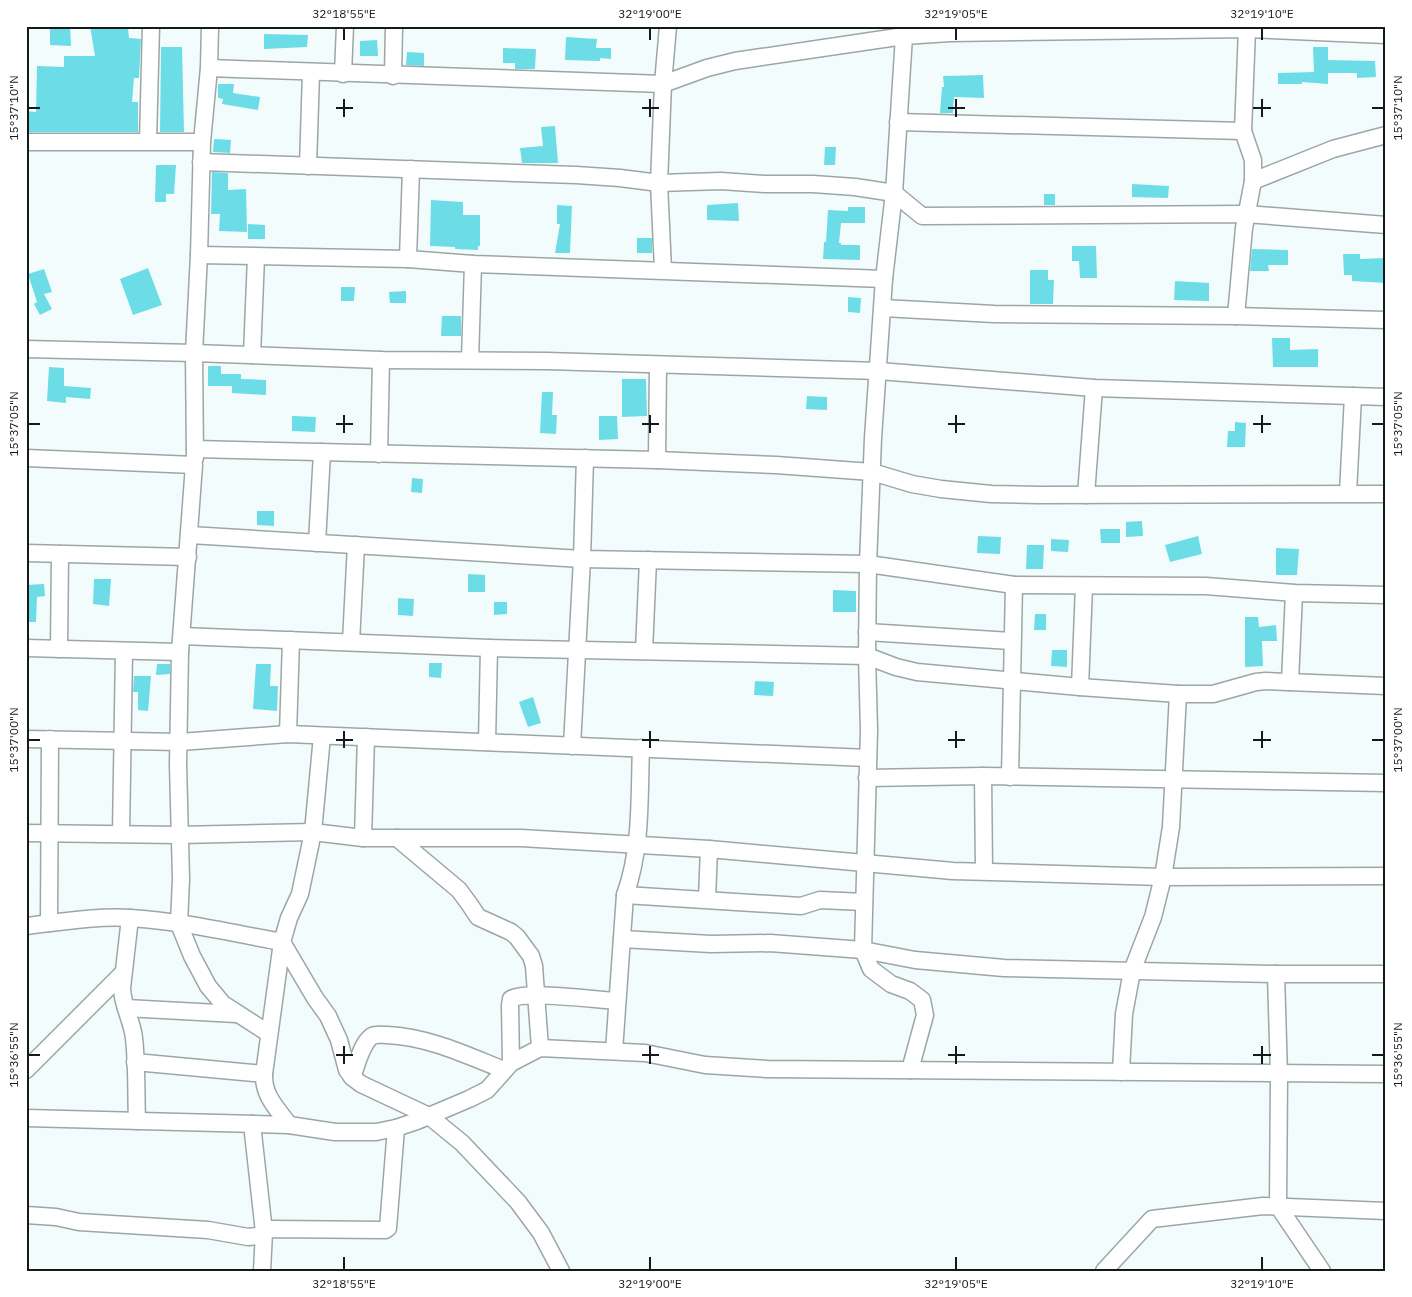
<svg xmlns="http://www.w3.org/2000/svg" width="1412" height="1297" viewBox="0 0 1412 1297" font-family="'IBM Plex Sans',sans-serif">
  <style>
    .building { fill: #6cdde7 }
    .lines { fill: none; stroke-linecap: round; stroke-linejoin: round }
    .minor-casing { stroke: #9da6a6; stroke-width: 19 }
    .minor { stroke: #fff; stroke-width: 16 }
    .ticks { fill: none; stroke: #161919; stroke-width: 2 }
    .neatline { fill: none; stroke: #161919; stroke-width: 2 }
    .ticks-label { font-size: 12px; text-anchor: middle; fill: #161919 }
  </style>
  <rect width="100%" height="100%" fill="#f3fcfd"/>
  <g class="building">
    <polygon points="50,26 70,26 71,46 50,45"/>
    <polygon points="90,26 118,29 128,28 129,38 141,39 139,78 134,78 132,102 138,102 138,132 26,132 26,111 36,112 37,66 64,67 64,56 95,56"/>
    <polygon points="264,34 308,35 307,47 264,49"/>
    <polygon points="566,37 597,39 596,48 611,48 611,59 600,58 600,61 565,60"/>
    <polygon points="377,40 378,56 360,56 360,41"/>
    <polygon points="161,47 182,47 184,132 160,132"/>
    <polygon points="1313,47 1328,47 1328,60 1375,61 1376,77 1357,78 1357,73 1328,73 1328,84 1302,82 1302,84 1278,84 1278,73 1314,72"/>
    <polygon points="503,48 536,49 535,69 515,69 515,63 503,63"/>
    <polygon points="407,52 424,53 424,66 406,65"/>
    <polygon points="983,75 984,98 954,97 953,113 940,113 942,87 944,87 943,76"/>
    <polygon points="218,84 234,84 233,93 260,97 258,110 222,104 223,99 218,98"/>
    <polygon points="555,126 558,163 522,163 520,148 543,146 541,127"/>
    <polygon points="214,139 231,140 230,153 213,152"/>
    <polygon points="825,147 836,147 835,165 824,165"/>
    <polygon points="156,165 176,165 174,194 166,194 166,202 155,202"/>
    <polygon points="212,172 228,173 228,190 246,189 247,232 219,231 220,214 211,214"/>
    <polygon points="1132,184 1169,186 1168,198 1132,197"/>
    <rect x="1044" y="194" width="11" height="11"/>
    <polygon points="431,200 463,202 463,215 480,215 480,246 478,246 478,250 455,249 455,247 430,246"/>
    <polygon points="738,203 739,221 707,220 707,205"/>
    <polygon points="557,205 572,206 570,253 555,253 560,224 557,224"/>
    <polygon points="848,207 865,207 865,223 841,223 839,243 841,243 841,245 860,245 860,260 823,259 824,242 826,242 828,210 848,211"/>
    <polygon points="248,224 265,225 265,239 248,239"/>
    <rect x="637" y="238" width="15" height="15"/>
    <polygon points="1072,246 1096,246 1097,278 1080,278 1079,261 1072,261"/>
    <polygon points="1252,249 1288,250 1288,265 1268,265 1269,271 1250,271"/>
    <polygon points="1343,254 1360,254 1360,259 1386,258 1386,283 1352,281 1352,275 1344,275"/>
    <polygon points="148,268 162,305 133,315 120,279"/>
    <polygon points="44,269 52,292 44,294 52,309 40,315 34,304 37,302 28,274"/>
    <polygon points="1030,270 1048,270 1048,280 1054,280 1053,304 1030,304"/>
    <polygon points="1175,281 1209,283 1209,301 1174,300"/>
    <polygon points="341,287 355,287 354,301 341,301"/>
    <polygon points="406,291 406,303 390,303 389,292"/>
    <polygon points="848,297 861,298 860,313 848,312"/>
    <polygon points="442,316 461,316 461,336 441,336"/>
    <polygon points="1272,338 1290,338 1290,350 1318,349 1318,367 1273,367"/>
    <polygon points="208,366 221,366 221,374 241,374 241,379 266,380 266,395 232,393 232,386 208,386"/>
    <polygon points="49,367 64,368 64,386 91,388 90,399 66,397 66,403 47,401"/>
    <polygon points="622,379 646,379 647,416 622,417"/>
    <polygon points="542,392 553,392 552,415 557,415 556,434 540,433"/>
    <polygon points="807,396 827,397 827,410 806,409"/>
    <polygon points="292,416 316,417 315,432 292,431"/>
    <polygon points="599,416 617,416 618,439 599,440"/>
    <polygon points="1235,422 1246,423 1245,447 1227,447 1228,431 1235,431"/>
    <polygon points="412,478 423,479 422,493 411,492"/>
    <polygon points="257,511 274,511 274,526 257,525"/>
    <polygon points="1142,521 1143,536 1126,537 1126,522"/>
    <polygon points="1100,529 1120,529 1120,543 1101,543"/>
    <polygon points="978,536 1001,537 1000,554 977,553"/>
    <polygon points="1198,536 1202,554 1170,562 1165,545"/>
    <polygon points="1051,539 1069,540 1068,552 1051,551"/>
    <polygon points="1027,545 1044,545 1043,569 1026,569"/>
    <polygon points="1276,548 1299,549 1297,575 1276,575"/>
    <polygon points="468,574 485,575 485,592 468,592"/>
    <polygon points="94,579 111,579 109,606 93,604"/>
    <polygon points="44,584 45,596 37,597 36,622 26,622 26,585"/>
    <polygon points="833,590 856,591 856,612 833,612"/>
    <polygon points="398,598 414,599 413,616 398,615"/>
    <polygon points="494,602 507,602 507,614 494,615"/>
    <polygon points="1035,614 1046,614 1046,630 1034,630"/>
    <polygon points="1245,617 1258,617 1259,627 1276,625 1277,641 1262,641 1263,666 1245,667"/>
    <polygon points="1052,650 1067,650 1067,667 1051,666"/>
    <polygon points="429,663 442,663 441,678 429,677"/>
    <polygon points="157,664 170,664 170,674 156,675"/>
    <polygon points="256,664 271,664 270,686 278,686 277,711 253,709"/>
    <polygon points="134,676 151,676 148,711 138,710 138,692 133,692"/>
    <polygon points="755,681 774,682 773,696 754,695"/>
    <polygon points="533,697 541,723 528,727 519,702"/>
  </g>
  <g class="lines">
    <defs>
      <g id="minor">
        <polyline points="908,28 904,36 894,193 884,279 873,438 868,564 867,656 869,730 863,950 871,969 891,984 910,991 922,1000 925,1015 910,1070"/>
        <polyline points="209,68 663,84 707,68 735,61 904,36 950,33 1247,29 1386,35"/>
        <polyline points="343,74 345,26"/>
        <polyline points="393,76 394,26"/>
        <polyline points="898,122 1243,131"/>
        <polyline points="148,141 151,26"/>
        <polyline points="26,142 202,142"/>
        <polyline points="201,162 576,175 620,178 659,183 721,181 765,184 813,184 855,187 894,193 922,216 1246,214 1386,225"/>
        <polyline points="308,166 311,73"/>
        <polyline points="1253,181 1333,149 1386,135"/>
        <polyline points="199,255 408,259 473,264 884,279"/>
        <polyline points="408,259 411,169"/>
        <polyline points="663,270 659,183 663,84 668,26"/>
        <polyline points="883,308 994,314 1236,316 1386,320"/>
        <polyline points="1236,316 1244,228 1253,181 1253,160 1243,131 1247,29"/>
        <polyline points="26,349 194,353 381,360 547,361 879,371 1094,388 1386,397"/>
        <polyline points="252,355 256,257"/>
        <polyline points="470,360 473,264"/>
        <polyline points="195,449 657,460 776,465 872,472 912,484 941,489 991,494 1039,495 1386,494"/>
        <polyline points="379,454 381,360"/>
        <polyline points="26,458 194,465 180,652 178,764 181,879 179,924 192,956 208,986 223,1004 268,1033"/>
        <polyline points="195,458 194,353 199,255 202,142 209,68 210,26"/>
        <polyline points="657,460 658,366"/>
        <polyline points="1348,493 1353,396"/>
        <polyline points="1086,495 1094,388"/>
        <polyline points="190,535 582,559 868,564 1014,585 1206,586 1294,593 1386,595"/>
        <polyline points="317,543 322,452"/>
        <polyline points="26,553 188,557"/>
        <polyline points="867,632 1011,641"/>
        <polyline points="182,636 489,648 867,656 896,667 917,672 1080,687 1178,694 1213,694 1256,682 1266,681 1386,686"/>
        <polyline points="351,642 356,545"/>
        <polyline points="26,648 180,652"/>
        <polyline points="59,649 60,554"/>
        <polyline points="644,651 648,560"/>
        <polyline points="1290,682 1294,593"/>
        <polyline points="1080,687 1084,586"/>
        <polyline points="288,734 291,640"/>
        <polyline points="26,739 180,742 288,734 868,758"/>
        <polyline points="487,742 489,648"/>
        <polyline points="572,746 582,559 585,458"/>
        <polyline points="983,776 984,871"/>
        <polyline points="1010,777 1014,585"/>
        <polyline points="867,778 983,776 1386,783"/>
        <polyline points="26,833 180,835 313,832 363,838 521,838 709,849 953,871 1163,877 1386,876"/>
        <polyline points="121,834 124,651"/>
        <polyline points="363,838 366,737"/>
        <polyline points="397,838 459,890 470,905 478,917 511,932 517,937 531,956 534,966 540,1048"/>
        <polyline points="625,895 801,906 820,900 864,902"/>
        <polyline points="707,899 709,849"/>
        <path d="M130,918L122,988C122,1005 132,1020 134,1038C137,1065 136,1093 137,1121"/>
        <polyline points="49,923 50,739"/>
        <path d="M26,926C61,922 95,916 130,918C181,921 232,933 282,942L315,998L328,1016L339,1040L347,1070L352,1077L361,1084L429,1116L462,1143L518,1202L541,1233L561,1271"/>
        <polyline points="622,939 711,944 770,943 863,950 915,960 1004,968 1276,974 1386,974"/>
        <polyline points="1276,974 1279,1076 1278,1206 1322,1271"/>
        <polyline points="126,1008 236,1014"/>
        <path d="M614,1051L625,895C642,848 639,798 641,748"/>
        <polyline points="135,1062 264,1074"/>
        <path d="M511,1063L510,1005L511,999C526,990 596,1000 617,1001"/>
        <polyline points="26,1070 123,973"/>
        <polyline points="1121,1072 1124,1014 1132,971 1153,917 1163,877 1171,827 1178,694"/>
        <path d="M352,1077C357,1065 361,1044 372,1036C376,1034 382,1035 387,1035C429,1037 466,1055 504,1070"/>
        <polyline points="26,1118 289,1125 335,1132 376,1132 396,1128 417,1121 469,1099 487,1090 511,1063 540,1048 645,1053 705,1065 767,1069 1386,1074"/>
        <polyline points="252,1124 264,1232 262,1271"/>
        <path d="M289,1125C277,1108 263,1096 264,1074L282,942L289,918L300,894L313,832L322,736"/>
        <polyline points="26,1215 56,1217 79,1222 208,1230 248,1237 257,1236 270,1229 385,1230 388,1228 396,1128"/>
        <polyline points="1104,1271 1152,1219 1263,1206 1386,1211"/>
      </g>
    </defs>
    <use href="#minor" class="minor-casing"/>
    <use href="#minor" class="minor"/>
  </g>
  <path class="ticks" d="M344,28V40M650,28V40M956,28V40M1262,28V40M344,99V117M650,99V117M956,99V117M1262,99V117M28,108H40M336,108H353M642,108H659M948,108H965M1253,108H1271M1372,108H1384M344,415V433M650,415V433M956,415V433M1262,415V433M28,424H40M336,424H353M642,424H659M948,424H965M1253,424H1271M1372,424H1384M344,731V748M650,731V748M956,731V748M1262,731V748M28,740H40M336,740H353M642,740H659M948,740H965M1253,740H1271M1372,740H1384M344,1046V1064M650,1046V1064M956,1046V1064M1262,1046V1064M28,1055H40M336,1055H353M642,1055H659M948,1055H965M1253,1055H1271M1372,1055H1384M344,1257V1270M650,1257V1270M956,1257V1270M1262,1257V1270"/>
  <rect width="1412" height="1297" fill="none" stroke="#ffffff" stroke-width="55"/>
  <rect x="28" y="28" width="1356" height="1242" class="neatline"/>
  <g class="ticks-label">
    <text x="344" y="18">32°18'55"E</text>
    <text x="650" y="18">32°19'00"E</text>
    <text x="956" y="18">32°19'05"E</text>
    <text x="1262" y="18">32°19'10"E</text>
    <text transform="translate(14 108) rotate(-90)" y="4">15°37'10"N</text>
    <text transform="translate(1398 108) rotate(-90)" y="4">15°37'10"N</text>
    <text transform="translate(14 424) rotate(-90)" y="4">15°37'05"N</text>
    <text transform="translate(1398 424) rotate(-90)" y="4">15°37'05"N</text>
    <text transform="translate(14 740) rotate(-90)" y="4">15°37'00"N</text>
    <text transform="translate(1398 740) rotate(-90)" y="4">15°37'00"N</text>
    <text transform="translate(14 1055) rotate(-90)" y="4">15°36'55"N</text>
    <text transform="translate(1398 1055) rotate(-90)" y="4">15°36'55"N</text>
    <text x="344" y="1288">32°18'55"E</text>
    <text x="650" y="1288">32°19'00"E</text>
    <text x="956" y="1288">32°19'05"E</text>
    <text x="1262" y="1288">32°19'10"E</text>
  </g>
</svg>
